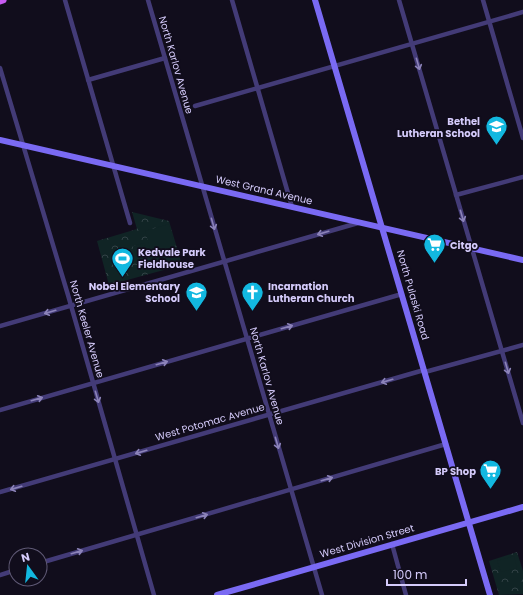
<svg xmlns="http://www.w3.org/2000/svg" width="523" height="595" viewBox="0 0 523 595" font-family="Poppins,sans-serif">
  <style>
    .forest { fill: url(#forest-crowns) }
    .pitch { fill: #102425 }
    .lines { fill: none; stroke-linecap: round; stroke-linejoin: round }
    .street { stroke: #433b77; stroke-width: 4.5 }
    .secondary { stroke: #7a6af3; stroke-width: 6 }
    .primary { stroke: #c85bf2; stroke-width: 7 }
    .oneway { stroke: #8c83b9 }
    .labels { text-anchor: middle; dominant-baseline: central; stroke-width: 3.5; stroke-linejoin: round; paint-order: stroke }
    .street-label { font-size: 10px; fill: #d5cbfb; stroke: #110d1c }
    .poi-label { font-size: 10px; font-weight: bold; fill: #d5cbfb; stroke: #110d1c; text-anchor: end }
  </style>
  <defs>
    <pattern id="forest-crowns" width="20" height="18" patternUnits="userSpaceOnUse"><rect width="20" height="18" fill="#102425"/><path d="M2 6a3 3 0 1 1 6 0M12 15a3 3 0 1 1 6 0" fill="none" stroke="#324246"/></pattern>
  </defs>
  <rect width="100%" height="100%" fill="#110d1c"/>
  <g class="forest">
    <polygon points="132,212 169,221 182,265 109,285 97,241 137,229"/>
    <polygon points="517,552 523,571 523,594 499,595 489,561"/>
  </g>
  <g class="pitch">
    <polygon points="169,224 179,262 156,269 145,231"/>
    <polygon points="144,243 148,259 138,262 133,246"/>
    <polygon points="514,556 517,568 501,572 497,561"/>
  </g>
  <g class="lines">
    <g class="street">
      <polyline points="65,0 130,223"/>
      <polyline points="148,0 322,595"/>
      <polyline points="232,0 292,207"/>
      <polyline points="399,0 523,423"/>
      <polyline points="483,0 523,138"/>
      <polyline points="0,68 68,295 154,595"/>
      <polyline points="88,80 165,58"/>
      <polyline points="195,106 523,12"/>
      <polyline points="456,195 523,177"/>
      <polyline points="0,326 358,223"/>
      <polyline points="425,372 523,345"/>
      <polyline points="0,410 402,294"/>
      <polyline points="0,492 424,370"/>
      <polyline points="392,544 406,595"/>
      <polyline points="40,563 446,444"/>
      <polyline points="0,575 16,570"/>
    </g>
    <g class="secondary">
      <polyline points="315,0 490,595"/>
      <polyline points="0,140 523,260"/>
      <polyline points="217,595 523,507"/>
    </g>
    <polyline class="primary" points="0,1 3,0"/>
  </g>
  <defs><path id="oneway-shaft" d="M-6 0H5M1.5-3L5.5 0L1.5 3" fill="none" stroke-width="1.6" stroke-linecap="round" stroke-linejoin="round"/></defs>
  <g class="oneway">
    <use href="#oneway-shaft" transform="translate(418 64) rotate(74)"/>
    <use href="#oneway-shaft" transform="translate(462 216) rotate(74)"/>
    <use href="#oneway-shaft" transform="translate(213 224) rotate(74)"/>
    <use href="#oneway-shaft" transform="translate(323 233) rotate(164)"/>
    <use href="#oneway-shaft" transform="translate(50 312) rotate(164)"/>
    <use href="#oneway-shaft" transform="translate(287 327) rotate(-16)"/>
    <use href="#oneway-shaft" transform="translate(162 363) rotate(-16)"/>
    <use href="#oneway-shaft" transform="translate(507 368) rotate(74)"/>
    <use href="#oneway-shaft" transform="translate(387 381) rotate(164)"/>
    <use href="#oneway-shaft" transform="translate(97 397) rotate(74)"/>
    <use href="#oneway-shaft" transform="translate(37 399) rotate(-16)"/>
    <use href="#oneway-shaft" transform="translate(277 443) rotate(74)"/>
    <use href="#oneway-shaft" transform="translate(141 452) rotate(164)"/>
    <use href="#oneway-shaft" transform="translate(327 479) rotate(-16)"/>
    <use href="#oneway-shaft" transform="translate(16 488) rotate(164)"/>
    <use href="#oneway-shaft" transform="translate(202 516) rotate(-16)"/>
    <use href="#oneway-shaft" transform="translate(77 552) rotate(-16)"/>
  </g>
  <defs>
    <symbol id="school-pin" viewBox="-11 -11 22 30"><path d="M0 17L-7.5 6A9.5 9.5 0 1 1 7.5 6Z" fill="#12b8e0" stroke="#110d1c"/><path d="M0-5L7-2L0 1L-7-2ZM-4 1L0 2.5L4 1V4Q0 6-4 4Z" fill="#fff"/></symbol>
    <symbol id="supermarket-pin" viewBox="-11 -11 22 30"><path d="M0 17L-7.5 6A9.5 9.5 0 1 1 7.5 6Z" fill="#12b8e0" stroke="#110d1c"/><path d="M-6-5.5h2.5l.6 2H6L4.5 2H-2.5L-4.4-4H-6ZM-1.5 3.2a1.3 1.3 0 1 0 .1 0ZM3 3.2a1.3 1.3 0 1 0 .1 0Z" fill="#fff"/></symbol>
    <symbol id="stadium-pin" viewBox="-11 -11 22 30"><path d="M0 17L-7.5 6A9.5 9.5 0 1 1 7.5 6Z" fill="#12b8e0" stroke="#110d1c"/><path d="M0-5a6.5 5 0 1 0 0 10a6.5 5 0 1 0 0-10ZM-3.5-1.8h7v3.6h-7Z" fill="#fff"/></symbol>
    <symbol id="church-pin" viewBox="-11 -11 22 30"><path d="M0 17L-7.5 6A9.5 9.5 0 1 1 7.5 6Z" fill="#12b8e0" stroke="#110d1c"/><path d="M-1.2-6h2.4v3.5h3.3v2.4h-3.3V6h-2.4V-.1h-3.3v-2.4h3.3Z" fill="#fff"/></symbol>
  </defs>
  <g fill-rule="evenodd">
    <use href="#school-pin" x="484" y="114" width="25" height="34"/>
    <use href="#supermarket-pin" x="422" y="232" width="25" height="34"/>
    <use href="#stadium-pin" x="110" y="246" width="25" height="34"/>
    <use href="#school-pin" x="184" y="280" width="25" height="34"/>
    <use href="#church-pin" x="240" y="280" width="25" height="34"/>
    <use href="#supermarket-pin" x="478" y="458" width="25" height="34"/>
  </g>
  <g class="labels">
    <g class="street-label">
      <text transform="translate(176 65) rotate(74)">North Karlov Avenue</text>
      <text transform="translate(264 190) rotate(13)">West Grand Avenue</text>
      <text transform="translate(413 295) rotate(74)">North Pulaski Road</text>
      <text transform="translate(87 329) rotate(74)">North Keeler Avenue</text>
      <text transform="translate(267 376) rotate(74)">North Karlov Avenue</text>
      <text transform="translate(210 422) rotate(-16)">West Potomac Avenue</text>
      <text transform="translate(367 541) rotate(-16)">West Division Street</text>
    </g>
    <g class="poi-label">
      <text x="480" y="121">Bethel<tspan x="480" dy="12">Lutheran School</tspan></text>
      <text x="450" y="245" text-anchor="start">Citgo</text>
      <text x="138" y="252" text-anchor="start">Kedvale Park<tspan x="138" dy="12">Fieldhouse</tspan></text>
      <text x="180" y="286">Nobel Elementary<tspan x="180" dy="12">School</tspan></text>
      <text x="268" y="286" text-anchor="start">Incarnation<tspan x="268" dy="12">Lutheran Church</tspan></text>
      <text x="476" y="471">BP Shop</text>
    </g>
  </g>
  <g transform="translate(28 567) rotate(345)"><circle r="19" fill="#110d1c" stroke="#5f5975"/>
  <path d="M0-3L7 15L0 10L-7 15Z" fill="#12b8e0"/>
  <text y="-6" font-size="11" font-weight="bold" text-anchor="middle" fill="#d5cbfb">N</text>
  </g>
  <path d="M387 579v6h79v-6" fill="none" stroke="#d5cbfb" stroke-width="2"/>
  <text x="393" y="579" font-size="12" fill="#d5cbfb" stroke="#110d1c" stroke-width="3" paint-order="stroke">100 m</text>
</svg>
